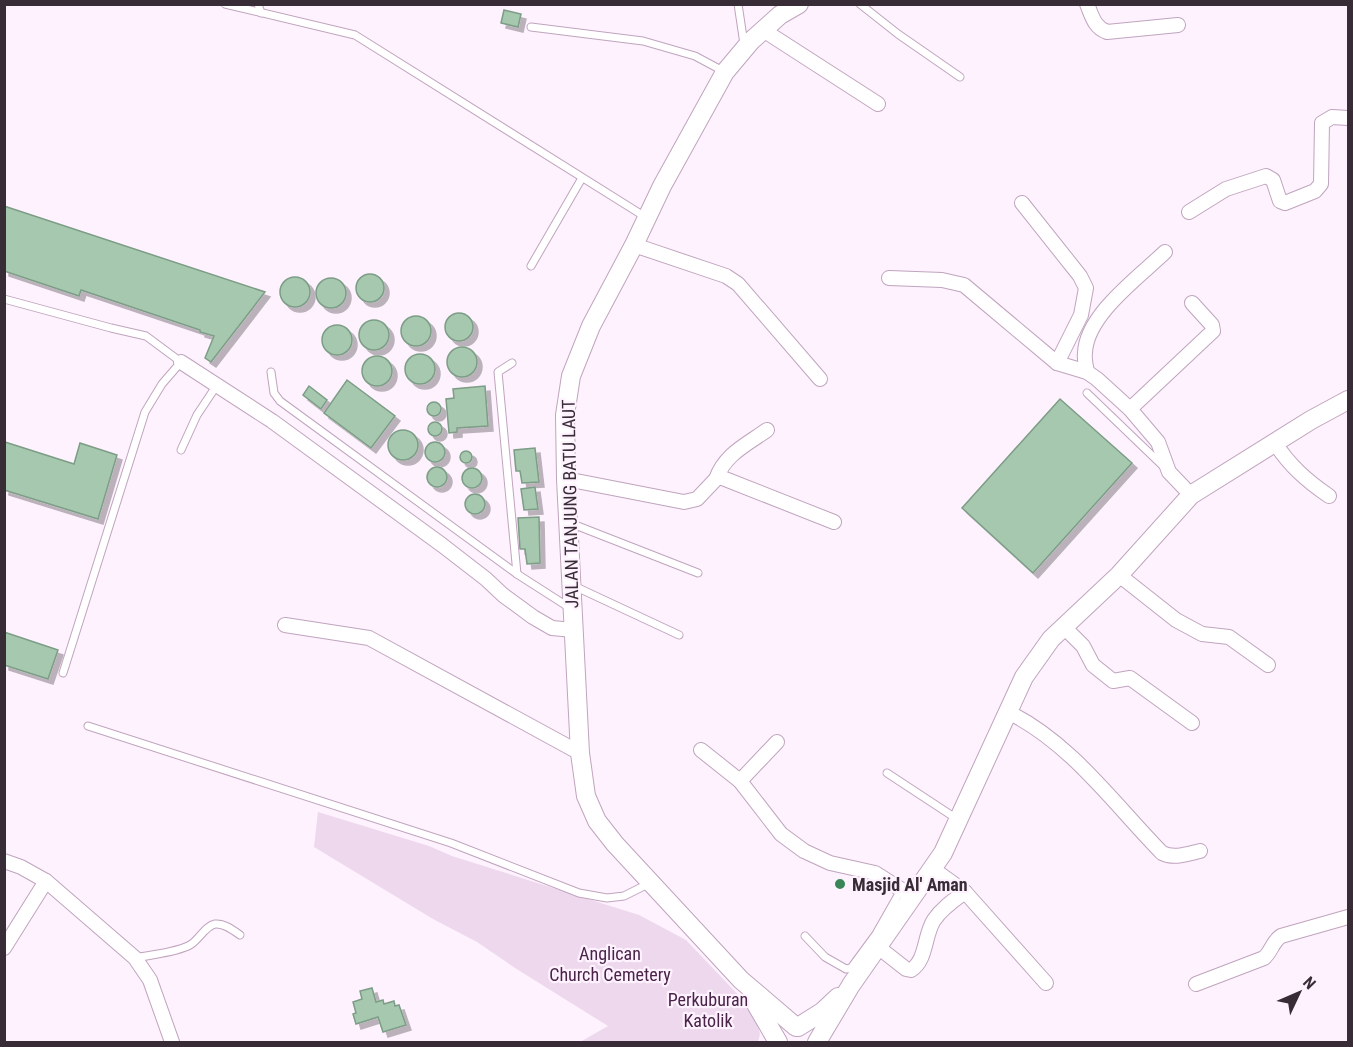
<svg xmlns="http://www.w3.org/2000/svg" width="1353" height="1047" viewBox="0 0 1353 1047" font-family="'Roboto Condensed',sans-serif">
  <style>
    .green { fill: #eed8ed }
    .building { fill: #a5c8af; stroke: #7d9d86; stroke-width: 1.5; filter: url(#shadow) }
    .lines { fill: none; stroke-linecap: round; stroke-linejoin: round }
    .lane-casing { stroke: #c0a4be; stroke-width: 9 }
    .street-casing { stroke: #c0a4be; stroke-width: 16 }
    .secondary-casing { stroke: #c0a4be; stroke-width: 20 }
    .lane { stroke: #fff; stroke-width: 7 }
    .street { stroke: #fff; stroke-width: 14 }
    .secondary { stroke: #fff; stroke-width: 18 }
    .poi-dot { fill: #398757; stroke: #fef2fe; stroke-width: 2 }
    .labels { text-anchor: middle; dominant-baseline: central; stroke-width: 4.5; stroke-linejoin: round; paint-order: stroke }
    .street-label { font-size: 18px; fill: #382c37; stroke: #fef2fe }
    .poi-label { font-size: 18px; font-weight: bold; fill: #382c37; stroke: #fef2fe; text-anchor: start }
    .park-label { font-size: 18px; fill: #4a2349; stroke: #fef2fe }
  </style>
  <defs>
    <filter id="shadow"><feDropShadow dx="5" dy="5" stdDeviation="0" flood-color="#0004"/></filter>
  </defs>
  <rect width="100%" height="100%" fill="#fef2fe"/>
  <polygon class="green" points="318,812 429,846 452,856 639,915 686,940 747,1004 756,1018 760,1034 758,1042 580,1042 608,1026 515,968 477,942 433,919 314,847"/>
  <g class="building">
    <polygon points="504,10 521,14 518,27 501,23"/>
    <polygon points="4,206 265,292 211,362 205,358 214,336 200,332 200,330 81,290 79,296 4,271"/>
    <circle cx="370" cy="288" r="14"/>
    <circle cx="295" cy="292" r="15"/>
    <circle cx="331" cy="293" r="15"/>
    <circle cx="459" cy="327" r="14"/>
    <circle cx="416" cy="331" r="15"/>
    <circle cx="374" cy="335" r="15"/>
    <circle cx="337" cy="340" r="15"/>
    <circle cx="462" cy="362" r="15"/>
    <circle cx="420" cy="369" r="15"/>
    <circle cx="377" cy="371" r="15"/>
    <polygon points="347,380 395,416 371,448 324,413"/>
    <polygon points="309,386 327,400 321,409 303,395"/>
    <polygon points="485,386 488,426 457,428 457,432 449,433 446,399 454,398 453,389"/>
    <polygon points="1060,399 1132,463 1033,573 962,508"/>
    <circle cx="434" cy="409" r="7"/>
    <circle cx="435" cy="429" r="7"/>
    <circle cx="403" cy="445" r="15"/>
    <circle cx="435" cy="452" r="10"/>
    <polygon points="5,442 74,464 80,443 117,455 98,519 4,490"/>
    <polygon points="535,448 539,482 522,483 520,471 516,471 514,450"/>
    <circle cx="466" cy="457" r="6"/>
    <circle cx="437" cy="477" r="10"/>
    <circle cx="472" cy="478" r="10"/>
    <polygon points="535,487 538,509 524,510 521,489"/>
    <circle cx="475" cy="504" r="10"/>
    <polygon points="539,517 540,563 527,564 525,549 520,549 518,518"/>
    <polygon points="4,632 58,650 48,679 4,665"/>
    <polygon points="372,988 376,1002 383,1000 384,1004 394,1001 395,1006 399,1005 406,1025 383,1032 378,1017 356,1024 353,1014 356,1013 353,1002 362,999 360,991"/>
  </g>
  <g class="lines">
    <defs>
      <g id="lane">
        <polyline points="225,4 355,35 647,218"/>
        <polyline points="258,4 261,13"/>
        <polyline points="738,4 744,44"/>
        <polyline points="860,4 898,34 960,77"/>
        <polyline points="531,27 643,41 695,56 723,71"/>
        <polyline points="531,266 582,178"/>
        <polyline points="4,299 111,328 146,336 181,362 162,384 145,412 63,673"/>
        <polyline points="512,363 498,372 517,574"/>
        <polyline points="271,372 274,393 280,401 517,574 570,608"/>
        <polyline points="1087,393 1163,466"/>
        <polyline points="181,450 197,415 217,385"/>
        <polyline points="570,523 698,573"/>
        <polyline points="574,586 679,635"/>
        <polyline points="88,726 451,843 579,893 607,898 624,896 648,884"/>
        <polyline points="887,773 957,819"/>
        <polyline points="805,936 825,957 846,969 851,968 876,934 901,890"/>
        <path d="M136,958C153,954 175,953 190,945C199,940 205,926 215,924C224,923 233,930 240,935"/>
      </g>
      <g id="street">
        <path d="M1087,4C1092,16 1094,27 1107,32L1178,25"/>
        <polyline points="763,30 878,104"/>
        <polyline points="1022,203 1080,276 1086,288 1081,315 1057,363"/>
        <polyline points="1189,212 1226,189 1266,176 1273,180 1280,201 1285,203 1315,191 1321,184 1322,123 1332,117 1348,118"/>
        <polyline points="634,245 726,276 738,284 820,379"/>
        <polyline points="889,278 942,280 964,285 1057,363 1087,372 1097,379 1130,409 1158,442 1169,472 1191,495"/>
        <polyline points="181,362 272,421 442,545 486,579 503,595 533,617 552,628 573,630"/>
        <path d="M1087,372C1086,366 1084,359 1085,353C1086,315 1139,277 1165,252"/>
        <polyline points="1130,409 1213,331 1212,325 1192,303"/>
        <path d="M1275,443C1290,466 1307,481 1329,496"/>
        <polyline points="566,479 684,502 697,499 716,479 720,477 834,522"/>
        <path d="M716,479C725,454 746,445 767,430"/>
        <polyline points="1119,575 1176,620 1202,634 1229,637 1268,665"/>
        <polyline points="285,625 369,638 580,753"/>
        <polyline points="1064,627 1083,646 1093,665 1113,681 1130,678 1192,723"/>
        <path d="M1008,712C1071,743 1114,804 1162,853C1174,859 1187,854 1200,851"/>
        <polyline points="701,750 740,781 781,834 804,851 830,863 875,873 913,897"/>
        <polyline points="740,781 777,742"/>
        <polyline points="4,861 21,867 46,881 135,958 150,980 172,1042"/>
        <polyline points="933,869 965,892 1046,983"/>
        <path d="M878,947L906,969L911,970C927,960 924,935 934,920C942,908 954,900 965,892"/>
        <polyline points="4,948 46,881"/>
        <path d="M1196,984L1264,958C1272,951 1272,942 1281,936L1348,917"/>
      </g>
      <g id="secondary">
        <polyline points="753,999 778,1042"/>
        <polyline points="796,1027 741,980 615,844 597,821 586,796 580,753 566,479 565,415 571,376 591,326 634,245 662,186 725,72 751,41 780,15 799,4"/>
        <polyline points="798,1027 822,1012 838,997"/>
        <polyline points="817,1042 851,985 943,853 1024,677 1051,639 1119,575 1191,495 1311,420 1348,400"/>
      </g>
    </defs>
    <use href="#lane" class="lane-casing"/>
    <use href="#street" class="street-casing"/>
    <use href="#secondary" class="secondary-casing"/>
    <use href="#lane" class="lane"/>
    <use href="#street" class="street"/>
    <use href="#secondary" class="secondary"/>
  </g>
  <circle class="poi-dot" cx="840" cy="884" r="6"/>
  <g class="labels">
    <g class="street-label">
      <text transform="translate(570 504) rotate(-91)">JALAN TANJUNG BATU LAUT</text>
    </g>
    <g class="poi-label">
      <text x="852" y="884">Masjid Al' Aman</text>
    </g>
    <g class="park-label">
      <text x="610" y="953">Anglican<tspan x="610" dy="21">Church Cemetery</tspan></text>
      <text x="708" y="999">Perkuburan<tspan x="708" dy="21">Katolik</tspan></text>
    </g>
  </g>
  <rect width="1353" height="1047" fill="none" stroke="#382c37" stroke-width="12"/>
  <g transform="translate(1299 993) rotate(46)" stroke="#fef2fe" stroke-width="4.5" paint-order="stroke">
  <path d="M0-4.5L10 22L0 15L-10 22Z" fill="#382c37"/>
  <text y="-9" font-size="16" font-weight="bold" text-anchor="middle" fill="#382c37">N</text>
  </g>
</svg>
